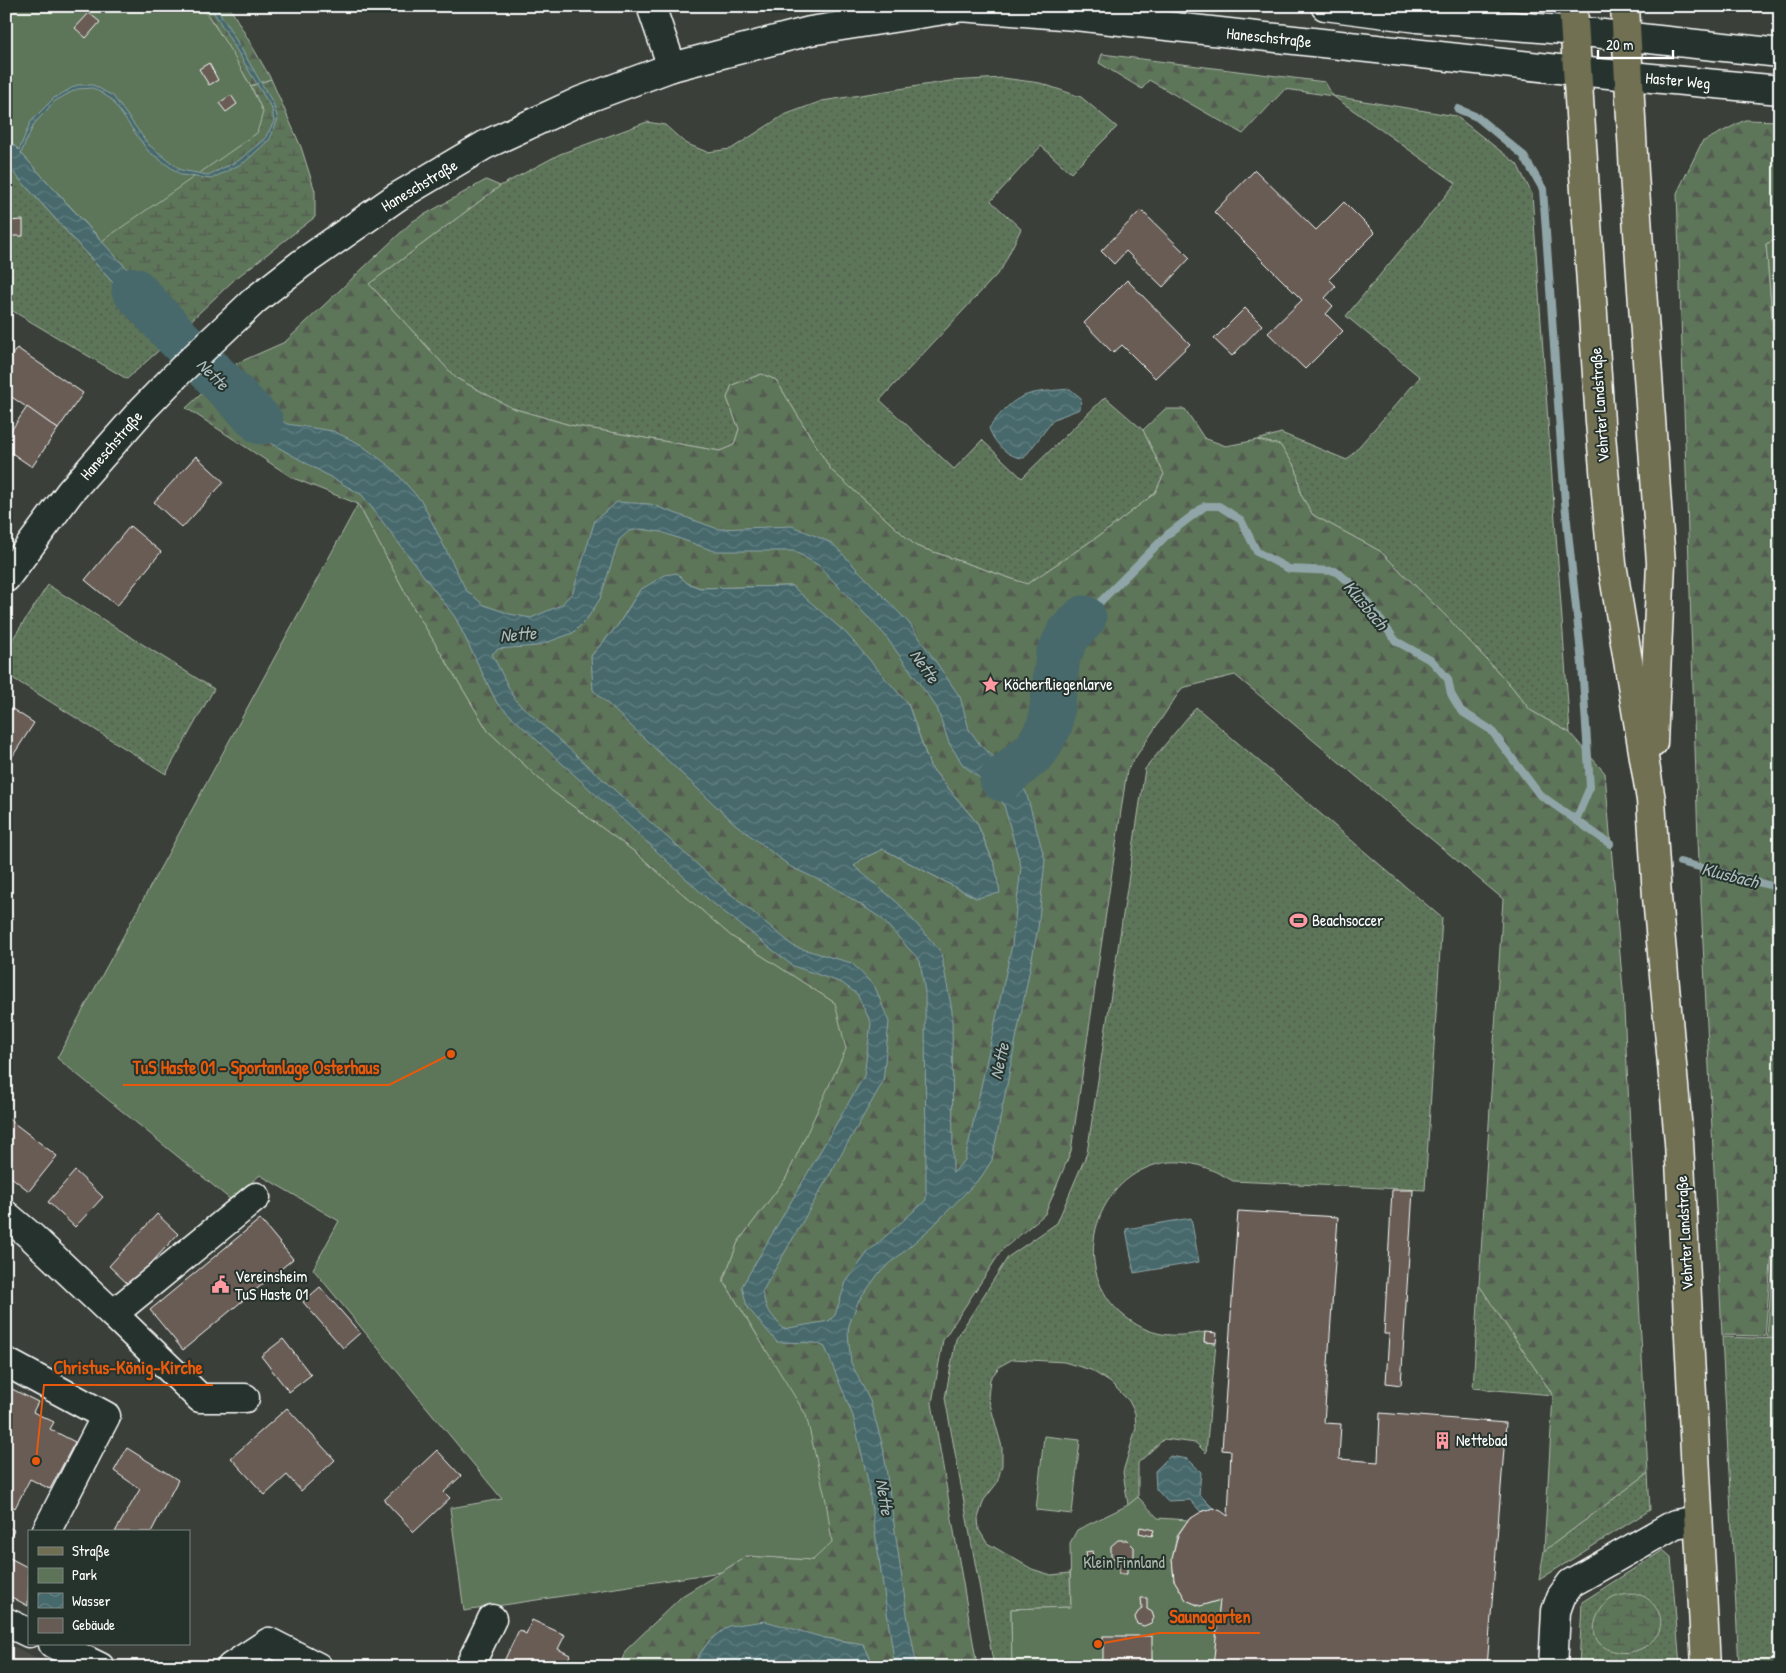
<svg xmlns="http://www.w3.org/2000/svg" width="1786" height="1673" viewBox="0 0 1786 1673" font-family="'Patrick Hand',sans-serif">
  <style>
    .built { fill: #4c4c45 }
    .grass { fill: url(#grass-dots); stroke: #aebaac }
    .forest { fill: url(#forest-firs); stroke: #aebaac; fill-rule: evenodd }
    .wetland { fill: url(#wetland-marsh); stroke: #aebaac }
    .park { fill: #5d7458; stroke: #aebaac }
    .water { fill: url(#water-waves); stroke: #90a5a7; fill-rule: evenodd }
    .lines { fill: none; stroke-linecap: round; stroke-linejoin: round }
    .stream { stroke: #90a5a7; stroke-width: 8 }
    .river { stroke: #46696c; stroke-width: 45 }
    .building { fill: #675c55; stroke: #fff }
    .minor-casing { stroke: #fff; stroke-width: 31 }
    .major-casing { stroke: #fff; stroke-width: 31 }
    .minor { stroke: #26332d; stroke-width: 28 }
    .major { stroke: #716f52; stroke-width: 28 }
    .labels { text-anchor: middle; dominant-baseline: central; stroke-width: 4; stroke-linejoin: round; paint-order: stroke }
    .street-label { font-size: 16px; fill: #fff; stroke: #26332d }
    .poi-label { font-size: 16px; fill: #fff; stroke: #26332d; text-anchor: start }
    .park-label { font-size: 16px; fill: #aebaac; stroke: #26332d }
    .water-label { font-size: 18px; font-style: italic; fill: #acbcbd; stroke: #26332d }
    .leader { fill: none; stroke: #e8590c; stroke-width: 2 }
    .callout-dot { fill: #e8590c; stroke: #26332d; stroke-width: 2 }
    .callout-label { font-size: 18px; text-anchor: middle; font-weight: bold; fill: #e8590c; stroke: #26332d; stroke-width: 4; stroke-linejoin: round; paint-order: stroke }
  </style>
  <defs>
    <pattern id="grass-dots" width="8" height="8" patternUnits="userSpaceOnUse" patternTransform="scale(1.25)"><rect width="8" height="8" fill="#5d7458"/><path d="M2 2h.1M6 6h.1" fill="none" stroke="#535c51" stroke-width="1.8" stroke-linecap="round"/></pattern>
    <pattern id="forest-firs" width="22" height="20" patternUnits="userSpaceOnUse" patternTransform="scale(1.25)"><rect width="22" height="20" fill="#5d7458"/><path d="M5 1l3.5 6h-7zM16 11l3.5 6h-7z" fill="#535c51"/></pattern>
    <pattern id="wetland-marsh" width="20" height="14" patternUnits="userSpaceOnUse" patternTransform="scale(1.25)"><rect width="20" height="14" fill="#5d7458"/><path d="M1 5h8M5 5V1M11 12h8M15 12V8" fill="none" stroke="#535c51"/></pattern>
    <pattern id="water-waves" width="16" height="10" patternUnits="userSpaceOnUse" patternTransform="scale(1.25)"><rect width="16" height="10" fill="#46696c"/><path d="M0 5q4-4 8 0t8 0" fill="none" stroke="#628082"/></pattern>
  </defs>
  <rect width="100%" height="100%" fill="#3a3f39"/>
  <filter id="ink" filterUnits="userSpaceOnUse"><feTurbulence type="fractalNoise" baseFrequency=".02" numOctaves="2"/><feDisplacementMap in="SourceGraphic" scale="10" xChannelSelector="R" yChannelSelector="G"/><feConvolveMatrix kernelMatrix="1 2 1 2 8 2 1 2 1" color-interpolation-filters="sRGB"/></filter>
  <g filter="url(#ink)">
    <polygon class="built" points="6,1643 56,1667 6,1667"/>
    <g class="grass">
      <polygon points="1003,78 1040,83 1081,97 1117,127 1071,173 1041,146 991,201 1021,229 1001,270 880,400 954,469 982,440 1022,478 1105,397 1143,430 1164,474 1155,493 1109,529 1027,584 916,546 831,470 776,380 762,374 732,385 727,398 739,429 734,445 720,451 570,425 512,408 456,378 369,284 500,186 560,154 647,122 665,125 685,143 707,152 731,149 784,115 822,101 950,81"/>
      <polygon points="1333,96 1456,116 1517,164 1532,194 1570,733 1530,710 1512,687 1446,616 1380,551 1313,515 1301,495 1296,468 1280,445 1257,440 1281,433 1347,460 1420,377 1346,316 1456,183"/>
      <polygon points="6,164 167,343 127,379 6,307"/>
      <polygon points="48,585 214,689 166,774 6,674 6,649"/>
      <path d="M1196,707L1442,918L1425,1190L1233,1181C1211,1168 1185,1157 1158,1164C1092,1181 1070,1271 1123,1315C1150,1337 1172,1338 1205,1332L1204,1342L1216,1343L1206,1453L1196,1443L1164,1439L1138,1463V1497L1128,1505L1123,1472L1136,1428L1135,1413L1129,1401L1111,1383L1091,1370L1064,1362L1013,1359L1000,1366L990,1379L988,1397L1002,1447V1465L997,1483L984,1500L978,1518L979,1530L987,1543L1032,1569L1051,1575L1070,1573L1071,1607L1011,1609L1012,1667H999L993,1661L945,1398L956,1339L1008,1257L1057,1223L1087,1153L1145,769Z"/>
      <polygon points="1479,1285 1553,1395 1473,1388"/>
      <polygon points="1722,1337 1780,1339 1780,1667 1739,1667"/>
      <polygon points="1648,1473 1650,1510 1539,1580 1544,1551"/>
      <polygon points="1663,1550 1671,1557 1680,1667 1579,1667 1582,1602"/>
    </g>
    <g class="forest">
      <polygon points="199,6 229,6 271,79 251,86 213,22"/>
      <polygon points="1102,54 1325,82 1333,96 1285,89 1243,134 1149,80 1142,89 1099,63"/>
      <polygon points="1745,120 1780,121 1780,238 1766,244 1780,415 1780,1154 1765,1336 1722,1335 1698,840 1677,193 1702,142"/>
      <path d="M486,180L500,186L369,284L456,378L512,408L570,425L720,451L734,445L739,429L727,398L732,385L762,374L776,380L831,470L916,546L1027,584L1109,529L1155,493L1164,474L1143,430L1165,409H1185L1204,438L1226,446L1257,440L1280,445L1296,468L1301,495L1313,515L1380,551L1446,616L1512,687L1530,710L1570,733L1605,773L1623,990L1648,1473L1544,1551L1553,1395L1479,1285L1503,899L1235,675L1182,688L1127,770L1071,1151L1045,1214L1002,1250L943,1340L932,1403L977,1665L979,1667H875L863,1644L825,1638L709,1641L691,1667H619L626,1650L682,1596L747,1556L813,1560L757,1335L723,1280L738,1242L786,1178L835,1003L731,936L636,853L552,791L488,731L413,607L358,504L293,478L186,408L233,365L285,342L413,221ZM677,573L687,583L700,588L792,586L908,704L930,766L977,823L995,866L976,898L883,849L862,859L832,886L591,656L618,625L640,590Z"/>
    </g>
    <g class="wetland">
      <polygon points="271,79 301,147 315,191 315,217 235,279 182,329 6,137 263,112 251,86"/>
      <path d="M1641,1594C1692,1626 1632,1673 1599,1643C1588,1629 1598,1608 1611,1599C1619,1594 1632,1594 1641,1594Z"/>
    </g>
    <g class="park">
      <path d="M6,6H201C225,39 246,75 263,112L257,133L102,241L6,137Z"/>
      <polygon points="1780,238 1780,411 1766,244"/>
      <polygon points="358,504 413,607 488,731 552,791 636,853 731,936 835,1003 846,1049 786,1178 738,1242 723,1280 806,1415 826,1501 832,1542 813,1560 747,1556 721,1572 464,1611 450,1508 502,1499 313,1269 339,1221 260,1175 231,1200 57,1058"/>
      <polygon points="1780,1178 1780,1337 1767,1337"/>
      <polygon points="1044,1436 1080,1440 1072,1514 1036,1510"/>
      <polygon points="1138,1497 1158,1518 1188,1520 1177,1535 1172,1559 1174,1580 1186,1600 1200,1606 1220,1600 1213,1667 1012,1667 1011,1609 1071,1607 1070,1543 1077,1530 1128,1505"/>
    </g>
    <g class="water">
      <polygon points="210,6 215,6 222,16 273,103 278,119 270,139 245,162 211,179 181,175 148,151 111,99 93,88 77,89 55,101 34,124 21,153 182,329 167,343 6,164 6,137 19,150 30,123 36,116 54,98 77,85 93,85 113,96 149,145 181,170 208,175 238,161 265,138 274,122 272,109"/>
      <path d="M227,370L271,414L287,424L333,431L360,444L392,468L422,502L466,590L484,605L510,614L531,618L561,605L573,592L595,520L617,502L650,504L718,529L792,526L832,543L909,623L960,697L969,729L981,746L1015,775L1026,792L1045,860L1038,928L992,1160L982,1176L932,1227L879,1273L858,1302L849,1325L848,1333L851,1363L870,1401L883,1447L907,1614L917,1667H895L867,1477L853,1416L825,1347L816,1343L777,1342L747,1307L742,1286L864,1076L871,1023L857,994L842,983L793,966L709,900L497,703L455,617L362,495L269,442L209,386ZM639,529L661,532L714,551H794L818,565L884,634L937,708L949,743L963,765L995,790L1004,805L1021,867L1012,945L965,1160L953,1173L952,1011L941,952L899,904L854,866L862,859L883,849L976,898L1000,893L995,866L977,823L930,766L908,704L847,634L792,586L700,588L687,583L677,573L665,575L640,590L618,625L591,656L593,690L734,823L791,867L832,886L881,918L920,961L925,993L926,1200L868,1252L846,1282L835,1315L829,1321L783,1329L767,1309L762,1292L883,1082L889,1022L875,987L852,963L795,947L720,885L515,700L492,654L498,649L537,646L573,633L587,619L600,599L619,540L629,531Z"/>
      <path d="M1070,389L1081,398L1080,409L1054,419L1024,458C1008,458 994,443 989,428C1017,391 1026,393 1070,389Z"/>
      <polygon points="1191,1218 1199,1262 1134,1273 1126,1229"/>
      <polygon points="1170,1456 1188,1459 1201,1472 1199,1494 1213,1508 1201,1512 1190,1500 1167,1501 1156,1489 1155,1471"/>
      <polygon points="765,1621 825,1638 863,1644 875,1667 691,1667 709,1641 729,1626"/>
    </g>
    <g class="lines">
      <g class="stream">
        <polyline points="1458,109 1477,117 1523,155 1543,189 1565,503 1582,664 1590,787 1576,820"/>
        <polyline points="1084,618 1167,535 1205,506 1219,506 1241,520 1257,552 1289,569 1335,571 1356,587 1396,641 1432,661 1448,679 1451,694 1461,711 1491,730 1539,794 1610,844"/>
        <polyline points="1680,862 1780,888"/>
      </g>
      <g class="river">
        <polyline points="134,290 175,335 261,422"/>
        <polyline points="1002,779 1037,749 1050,725 1058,656 1068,635 1084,618"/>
      </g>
    </g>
    <g class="building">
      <polygon points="89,13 100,22 86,38 75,28"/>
      <polygon points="209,63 218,80 209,85 199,69"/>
      <polygon points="231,95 237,104 226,112 219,103"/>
      <polygon points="1255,170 1316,230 1344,202 1375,233 1329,279 1336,286 1325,298 1333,306 1326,314 1343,331 1305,369 1268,333 1302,300 1214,212"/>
      <polygon points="1141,210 1190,258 1163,287 1126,251 1114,264 1101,251"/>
      <polygon points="23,220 23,236 7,236 7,221"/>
      <polygon points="1127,280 1190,344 1155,378 1122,345 1113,353 1084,323"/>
      <polygon points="1245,308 1262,325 1232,356 1214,339"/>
      <polygon points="17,348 83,393 58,429 6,393 6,363"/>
      <polygon points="27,407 58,429 32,467 6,449 6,438"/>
      <polygon points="196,456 224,482 182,528 154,502"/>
      <polygon points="130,526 161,552 117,606 85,580"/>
      <polygon points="6,705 34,723 12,757 6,753"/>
      <polygon points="6,1117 57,1156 29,1191 6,1173"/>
      <polygon points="75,1171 103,1197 75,1227 48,1202"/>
      <polygon points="1392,1190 1413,1190 1401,1385 1386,1383 1389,1334 1384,1334"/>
      <polygon points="1238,1211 1338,1217 1324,1423 1341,1424 1339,1459 1378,1462 1380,1413 1506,1423 1487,1667 1213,1667 1220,1600 1200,1606 1186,1600 1174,1580 1172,1559 1178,1535 1188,1520 1201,1512 1213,1508 1221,1511 1228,1516 1231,1451 1222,1450"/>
      <polygon points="157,1214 178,1234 130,1286 109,1266"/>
      <polygon points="260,1219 293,1259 183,1350 150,1310"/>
      <polygon points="320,1287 360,1333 343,1348 303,1302"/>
      <polygon points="1205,1332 1217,1333 1216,1343 1204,1342"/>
      <polygon points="283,1339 311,1375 289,1392 261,1356"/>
      <polygon points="6,1386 38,1402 33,1412 54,1422 50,1429 75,1442 50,1489 30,1479 15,1508 6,1503"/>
      <polygon points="287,1408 335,1460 301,1491 287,1475 265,1495 231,1458"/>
      <polygon points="127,1448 178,1480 151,1532 115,1532 140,1489 114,1471"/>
      <polygon points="437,1450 461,1476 444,1492 450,1498 414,1532 384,1500"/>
      <polygon points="6,1526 14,1530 6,1544"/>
      <polygon points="1140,1527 1154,1530 1152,1536 1139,1533"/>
      <polygon points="1118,1540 1127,1540 1134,1547 1134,1556 1127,1562 1127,1574 1119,1574 1119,1562 1111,1556 1111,1546"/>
      <polygon points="1092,1551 1095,1569 1089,1570 1086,1552"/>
      <polygon points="6,1556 29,1568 28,1606 6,1594"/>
      <polygon points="1141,1598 1147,1598 1147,1609 1152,1612 1154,1618 1151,1623 1144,1626 1137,1624 1135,1617 1138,1612 1142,1609"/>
      <polygon points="532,1620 565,1635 558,1649 570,1655 565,1667 510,1667 511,1664 504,1661 519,1630 526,1634"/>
      <rect x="1103" y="1636" width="49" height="31"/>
    </g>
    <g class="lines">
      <defs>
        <g id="minor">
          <polyline points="651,6 672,67"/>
          <polyline points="1325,6 1417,18 1575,31 1780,53"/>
          <polyline points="960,7 1075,16 1577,71 1780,90"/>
          <polyline points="6,578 70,492 143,409 181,370 255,300 301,264 397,197 485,145 580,101 672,67 810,31 970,6"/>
          <polyline points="6,1215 32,1237 113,1314 256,1197"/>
          <polyline points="113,1314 200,1398 245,1398"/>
          <polyline points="6,1362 106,1416 46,1532"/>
          <polyline points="6,1622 29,1633"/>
          <polyline points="53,1644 100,1667"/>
          <polyline points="231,1667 269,1642 318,1667"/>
          <polyline points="469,1667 492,1619"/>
          <polyline points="1553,1667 1556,1611 1561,1597 1571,1583 1675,1524 1698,1520"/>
        </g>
        <g id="major">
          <polyline points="1573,6 1600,422 1612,564 1651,800 1657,897 1679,1142 1706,1667"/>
          <polyline points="1625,6 1634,174 1661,563 1653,743"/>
        </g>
      </defs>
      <use href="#minor" class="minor-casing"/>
      <use href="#major" class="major-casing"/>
      <use href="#minor" class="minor"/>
      <use href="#major" class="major"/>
    </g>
  </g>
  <defs>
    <symbol id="sight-bare" viewBox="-9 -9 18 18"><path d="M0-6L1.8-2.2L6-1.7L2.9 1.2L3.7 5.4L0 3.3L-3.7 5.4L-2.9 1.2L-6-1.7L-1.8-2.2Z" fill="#ff9aa2" stroke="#26332d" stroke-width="2.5" paint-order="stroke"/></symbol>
    <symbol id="stadium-bare" viewBox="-9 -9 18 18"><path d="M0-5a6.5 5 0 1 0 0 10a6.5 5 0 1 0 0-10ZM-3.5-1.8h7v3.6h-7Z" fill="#ff9aa2" stroke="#26332d" stroke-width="2.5" paint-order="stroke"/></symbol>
    <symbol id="civic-bare" viewBox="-9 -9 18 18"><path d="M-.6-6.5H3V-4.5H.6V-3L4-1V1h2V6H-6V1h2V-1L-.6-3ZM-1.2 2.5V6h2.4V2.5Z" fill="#ff9aa2" stroke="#26332d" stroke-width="2.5" paint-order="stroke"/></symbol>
    <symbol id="building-bare" viewBox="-9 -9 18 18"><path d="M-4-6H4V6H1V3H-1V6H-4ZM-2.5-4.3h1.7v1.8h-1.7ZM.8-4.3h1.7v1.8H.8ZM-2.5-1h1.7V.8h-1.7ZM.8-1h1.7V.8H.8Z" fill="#ff9aa2" stroke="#26332d" stroke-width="2.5" paint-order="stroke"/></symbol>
  </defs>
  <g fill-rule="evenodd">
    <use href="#sight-bare" x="978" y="672" width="25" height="25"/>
    <use href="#stadium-bare" x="1286" y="908" width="25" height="25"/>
    <use href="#civic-bare" x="208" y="1272" width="25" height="25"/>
    <use href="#building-bare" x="1430" y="1428" width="25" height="25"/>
  </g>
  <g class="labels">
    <g class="street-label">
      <text transform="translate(1269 37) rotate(6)">Haneschstraße</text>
      <text transform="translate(1678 80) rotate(5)">Haster Weg</text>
      <text transform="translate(419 185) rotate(-31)">Haneschstraße</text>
      <text transform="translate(1599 405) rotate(-94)">Vehrter Landstraße</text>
      <text transform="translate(111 445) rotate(-49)">Haneschstraße</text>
      <text transform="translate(1684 1233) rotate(-93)">Vehrter Landstraße</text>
    </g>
    <g class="poi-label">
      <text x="1004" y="684">Köcherfliegenlarve</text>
      <text x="1312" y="920">Beachsoccer</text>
      <text x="235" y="1276">Vereinsheim<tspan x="235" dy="18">TuS Haste 01</tspan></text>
      <text x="1456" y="1440">Nettebad</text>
    </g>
    <g class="park-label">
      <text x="1124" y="1562">Klein Finnland</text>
    </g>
    <g class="water-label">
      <text transform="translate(213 374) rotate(45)">Nette</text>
      <text transform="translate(1366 605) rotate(50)">Klusbach</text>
      <text transform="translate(518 634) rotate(-5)">Nette</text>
      <text transform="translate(925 666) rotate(55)">Nette</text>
      <text transform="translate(1730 875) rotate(14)">Klusbach</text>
      <text transform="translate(999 1061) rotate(-77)">Nette</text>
      <text transform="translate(885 1497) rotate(81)">Nette</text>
    </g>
  </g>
  <path class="leader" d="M451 1054L389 1085H123M36 1461L44 1385H213M1098 1644L1159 1633H1260"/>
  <g class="callout-dot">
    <circle cx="451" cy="1054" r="5"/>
    <circle cx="36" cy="1461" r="5"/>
    <circle cx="1098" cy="1644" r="5"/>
  </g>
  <g class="callout-label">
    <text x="256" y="1074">TuS Haste 01 - Sportanlage Osterhaus</text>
    <text x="128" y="1374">Christus-König-Kirche</text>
    <text x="1210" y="1623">Saunagarten</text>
  </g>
  <rect width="1786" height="1673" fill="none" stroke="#26332d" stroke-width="25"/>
  <rect x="12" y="12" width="1761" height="1648" fill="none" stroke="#fff" stroke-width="2" filter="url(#ink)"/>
  <rect x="28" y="1530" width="162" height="115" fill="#26332d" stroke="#7d8581"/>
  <rect x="38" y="1547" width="25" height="8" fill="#716f52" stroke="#7d8581"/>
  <text x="72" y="1556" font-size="15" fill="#ffffff">Straße</text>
  <rect x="38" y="1568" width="25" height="15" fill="#5d7458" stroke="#7d8581"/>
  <text x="72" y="1580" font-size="15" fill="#ffffff">Park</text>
  <rect x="38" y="1593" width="25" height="15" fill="url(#water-waves)" stroke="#7d8581"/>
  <text x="72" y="1606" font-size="15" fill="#ffffff">Wasser</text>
  <rect x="38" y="1618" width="25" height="15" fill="#675c55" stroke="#7d8581"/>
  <text x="72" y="1630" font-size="15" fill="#ffffff">Gebäude</text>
  <path d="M1598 50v8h75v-8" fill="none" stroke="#ffffff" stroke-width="2.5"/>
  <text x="1606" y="50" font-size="15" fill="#ffffff" stroke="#26332d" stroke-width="4" paint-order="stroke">20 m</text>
</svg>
